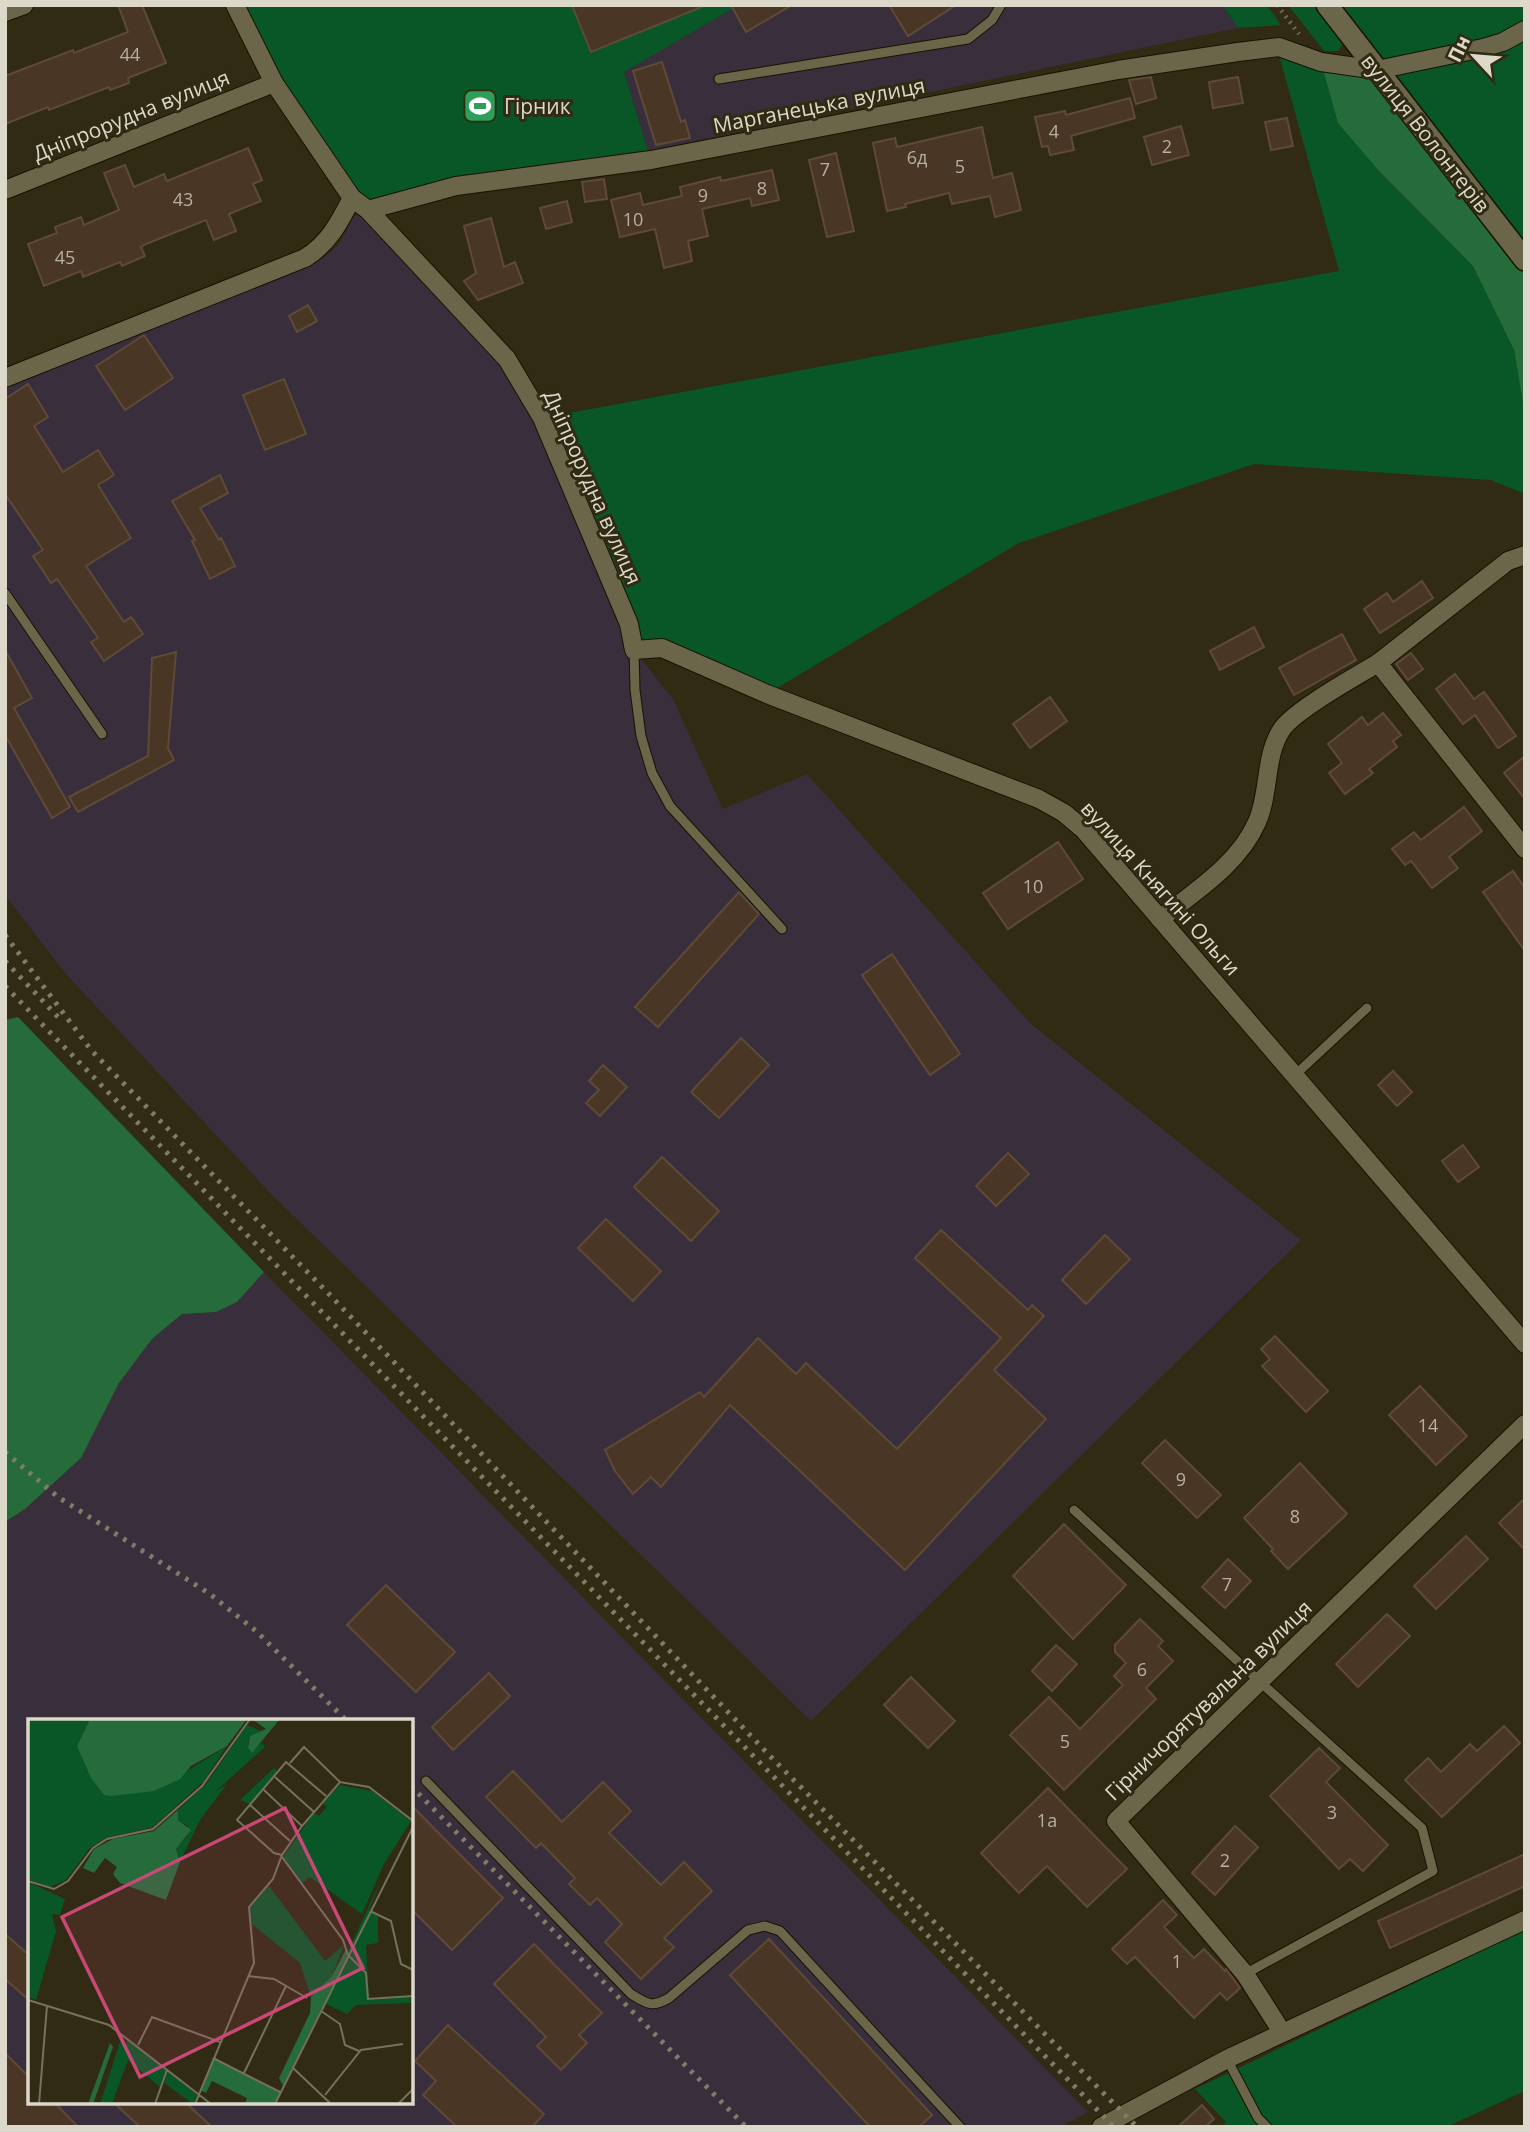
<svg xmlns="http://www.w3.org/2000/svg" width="1530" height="2132" viewBox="0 0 1530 2132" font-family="'Open Sans',sans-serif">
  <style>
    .industrial { fill: #392e3c; fill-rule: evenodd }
    .green { fill: #095726 }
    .forest { fill: #256c3a }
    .building { fill: #4a3624; stroke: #5e4a37; stroke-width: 2 }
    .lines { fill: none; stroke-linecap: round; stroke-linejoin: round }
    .lane-casing { stroke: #181300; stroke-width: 11 }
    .street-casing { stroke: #181300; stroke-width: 20 }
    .secondary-casing { stroke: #181300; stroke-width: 24 }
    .path { stroke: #6e6954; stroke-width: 4.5; stroke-dasharray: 2 5; stroke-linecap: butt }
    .lane { stroke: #6b654a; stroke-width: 9 }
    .street { stroke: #6b654a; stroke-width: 18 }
    .secondary { stroke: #6b654a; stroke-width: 21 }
    .rail { stroke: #807c67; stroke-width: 5; stroke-dasharray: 3.5 7; stroke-linecap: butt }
    .labels { text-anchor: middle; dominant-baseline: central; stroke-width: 6; stroke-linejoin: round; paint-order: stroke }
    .number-label { font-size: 18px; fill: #b8b0a0 }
    .street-label { font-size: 21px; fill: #dcd9ca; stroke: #302b12 }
    .poi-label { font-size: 21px; fill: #dcd9ca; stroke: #302b12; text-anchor: start }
    .inset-road { fill: none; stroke: #75715c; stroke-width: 2 }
    .view { fill: #c84877; fill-opacity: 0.15; stroke: #c84877; stroke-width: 3.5 }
    .inset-edge { fill: none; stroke: #dcd9ca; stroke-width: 3.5 }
  </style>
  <rect width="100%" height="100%" fill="#302b12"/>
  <g class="industrial">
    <polygon points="739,5 1222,5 1238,28 648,151 624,72"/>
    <polygon points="368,210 507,359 634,650 673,699 723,809 807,774 1030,1023 1301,1240 811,1721 271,1194 65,973 5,895 5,387 314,263 325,257 339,244 354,216"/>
    <path d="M264,1272L1088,2112L1061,2127H5V1522L25,1509L81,1458L119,1383L152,1339L182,1314L216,1312L237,1302ZM30,1721H411V2102H30Z"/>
  </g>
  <g class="green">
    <polygon points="243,5 739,5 624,72 648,151 457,177 386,199 370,200 350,186 281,80"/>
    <polygon points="1222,5 1267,5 1281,25 1238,28"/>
    <polygon points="1288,5 1321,5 1344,43 1338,51 1324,51"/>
    <polygon points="1327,5 1525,5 1525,260"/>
    <polygon points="1279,55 1321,62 1379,171 1473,266 1514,350 1525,415 1525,494 1491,480 1254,464 1019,543 767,694 662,648 634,650 542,418 1339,271"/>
    <polygon points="1525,1930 1525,2091 1446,2127 1222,2127 1226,2122 1195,2089"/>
  </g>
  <g class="forest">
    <polygon points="1321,62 1377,70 1525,260 1525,415 1514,350 1473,266 1379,171 1338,123"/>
    <polygon points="18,1017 264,1272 237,1302 216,1312 182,1314 152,1339 119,1383 81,1458 25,1509 5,1522 5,1020"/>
  </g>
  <g class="building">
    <polygon points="118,5 142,5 166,63 128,78 129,83 110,90 109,87 49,110 48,107 5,124 5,76 73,50 74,53 128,32"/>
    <polygon points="572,5 704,5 704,6 591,52"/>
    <polygon points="731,5 792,5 746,32"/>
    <polygon points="889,5 956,5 908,36"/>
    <polygon points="662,62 681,122 685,120 690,138 656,145 633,71"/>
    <polygon points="1151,77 1156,98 1136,104 1129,80"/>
    <polygon points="1238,77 1243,103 1213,108 1209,82"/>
    <polygon points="1130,98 1135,118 1071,136 1074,150 1050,155 1048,146 1042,147 1035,117 1065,111 1066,115"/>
    <polygon points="1287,118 1293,146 1271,150 1265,122"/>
    <polygon points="1181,126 1189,155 1152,165 1144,137"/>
    <polygon points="982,127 993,178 1012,173 1021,210 995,217 990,196 952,204 949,193 905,204 906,207 887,211 873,143 895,138 897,147"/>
    <polygon points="248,148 262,180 253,184 261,201 229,214 236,231 214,240 206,220 146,244 141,247 145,256 122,266 120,262 83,277 81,271 44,286 28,244 57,233 55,227 81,217 84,225 119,210 104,173 125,165 134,187 164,174 167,181"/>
    <polygon points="836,153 854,231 827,237 809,160"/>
    <polygon points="772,170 779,200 752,206 750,198 702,209 708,236 688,241 692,261 664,268 655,229 620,237 611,200 640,193 643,205 682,196 680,187 720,177 721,181"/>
    <polygon points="604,179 607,199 585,202 582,182"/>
    <polygon points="567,201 572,222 546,229 540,208"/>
    <polygon points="491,218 504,267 515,262 523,283 478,300 464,281 476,273 464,226"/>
    <polygon points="308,305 317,321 297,332 289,316"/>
    <polygon points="144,335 173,378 125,410 96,366"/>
    <polygon points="284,379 306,434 265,450 243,395"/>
    <polygon points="28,384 48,417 34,426 63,472 98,450 114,475 98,485 131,538 86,566 124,622 131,617 143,634 104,661 91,642 98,638 57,579 51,583 33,556 43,550 5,494 5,399"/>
    <polygon points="220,475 228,493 200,508 219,540 221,538 235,566 210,579 192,541 195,540 172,501"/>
    <polygon points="1422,581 1433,598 1380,633 1364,609 1387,593 1393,602"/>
    <polygon points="1254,627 1264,647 1220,670 1210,651"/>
    <polygon points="1342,634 1356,660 1294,695 1279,668"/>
    <polygon points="5,650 32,698 14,708 70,807 52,818 5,735"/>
    <polygon points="176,652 168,748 174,760 78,812 69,797 148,756 152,658"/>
    <polygon points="1411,653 1423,669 1408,680 1396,664"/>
    <polygon points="1455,674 1474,699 1484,692 1516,736 1498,748 1475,715 1463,724 1436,689"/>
    <polygon points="1050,697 1067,721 1030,748 1013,724"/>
    <polygon points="1383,713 1401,735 1393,741 1397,747 1369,769 1373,773 1345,794 1329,773 1342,763 1328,744 1362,717 1368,725"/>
    <polygon points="1525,756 1525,799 1504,773"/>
    <polygon points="1464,807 1482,831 1449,857 1458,868 1432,888 1411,861 1405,865 1392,849 1414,832 1421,840"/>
    <polygon points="1058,842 1083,879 1008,929 983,893"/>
    <polygon points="1513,871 1525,888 1525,951 1483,892"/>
    <polygon points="739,892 759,914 658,1027 635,1007"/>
    <polygon points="892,954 960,1054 930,1075 862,975"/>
    <polygon points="741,1038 769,1065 719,1118 691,1092"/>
    <polygon points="603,1065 627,1087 600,1116 586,1103 599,1090 589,1081"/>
    <polygon points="1393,1071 1412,1092 1397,1106 1378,1085"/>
    <polygon points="1463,1145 1479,1167 1458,1182 1442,1161"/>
    <polygon points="1008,1153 1029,1174 996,1206 976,1186"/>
    <polygon points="662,1157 719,1211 691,1241 634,1187"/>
    <polygon points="606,1219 661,1271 633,1301 578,1248"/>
    <polygon points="941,1230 1028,1310 1032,1305 1044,1316 994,1370 1046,1419 905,1570 730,1405 661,1487 651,1477 633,1494 615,1471 605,1450 700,1392 704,1397 758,1338 796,1374 806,1363 897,1449 1001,1338 915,1258"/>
    <polygon points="1105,1235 1130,1259 1086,1304 1062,1280"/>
    <polygon points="1275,1336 1328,1391 1306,1412 1262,1366 1270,1359 1261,1349"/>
    <polygon points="1420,1386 1467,1436 1436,1465 1389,1415"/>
    <polygon points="1165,1440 1221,1495 1197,1518 1142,1463"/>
    <polygon points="1300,1463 1347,1514 1288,1569 1271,1551 1273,1549 1244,1518"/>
    <polygon points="1525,1498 1525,1550 1499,1523"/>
    <polygon points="1064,1524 1126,1585 1073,1639 1013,1576"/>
    <polygon points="1466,1536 1488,1559 1436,1609 1414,1586"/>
    <polygon points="1228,1559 1251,1581 1225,1608 1202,1587"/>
    <polygon points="386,1585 455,1652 416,1692 347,1625"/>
    <polygon points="1387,1614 1410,1636 1358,1687 1336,1664"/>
    <polygon points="1140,1619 1163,1641 1158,1646 1173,1661 1146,1688 1156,1699 1064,1790 1010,1735 1049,1697 1080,1729 1123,1685 1114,1676 1126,1663 1115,1652 1115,1645"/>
    <polygon points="1056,1645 1077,1664 1052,1691 1032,1671"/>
    <polygon points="489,1673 510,1696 453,1750 432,1727"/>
    <polygon points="911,1677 955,1721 928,1748 884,1705"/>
    <polygon points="1504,1726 1520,1743 1442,1817 1405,1780 1428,1758 1441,1772 1470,1744 1477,1751"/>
    <polygon points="1319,1748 1340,1768 1326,1782 1388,1845 1363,1871 1350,1859 1339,1869 1270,1796"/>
    <polygon points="513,1771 562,1822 603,1782 631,1811 609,1833 661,1885 684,1862 712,1891 664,1938 674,1947 641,1979 605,1942 622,1924 597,1898 590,1905 569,1884 575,1878 541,1843 536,1848 486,1797"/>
    <polygon points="1048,1788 1127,1869 1087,1907 1047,1866 1019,1893 981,1853"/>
    <polygon points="411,1805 503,1898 452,1950 411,1909"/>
    <polygon points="1235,1826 1258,1847 1215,1895 1192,1873"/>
    <polygon points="1525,1854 1525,1886 1390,1948 1378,1921"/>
    <polygon points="1163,1900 1177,1915 1164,1927 1194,1958 1204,1949 1225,1971 1226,1969 1240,1988 1227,2000 1220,1993 1194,2018 1135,1957 1127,1964 1112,1949"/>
    <polygon points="5,1934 30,1956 30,2001 5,1979"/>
    <polygon points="769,1939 932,2115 919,2127 870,2127 730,1975"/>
    <polygon points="534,1944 602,2013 579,2035 587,2043 561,2070 537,2046 546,2037 494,1984"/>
    <polygon points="448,2025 544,2114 532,2127 457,2127 423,2095 436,2081 415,2061"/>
    <polygon points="5,2053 30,2078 30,2102 54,2102 78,2127 5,2127"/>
    <polygon points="113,2102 185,2102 212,2127 140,2127"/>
    <polygon points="1202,2105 1214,2119 1205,2127 1178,2127"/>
  </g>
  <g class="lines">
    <defs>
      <g id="lane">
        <polyline points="719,79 968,39 992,20 1001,5"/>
        <polyline points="5,593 102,734"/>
        <polyline points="634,650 635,690 641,736 652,773 670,806 782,929"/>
        <polyline points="1294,1076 1367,1008"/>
        <polyline points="1074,1510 1259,1681 1422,1828 1433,1871 1245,1974"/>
        <path d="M426,1781L631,1994C647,2004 652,2008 669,1998L748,1930L765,1926L780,1931L960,2127"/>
        <polyline points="1227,2059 1258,2118 1267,2127"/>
      </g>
      <g id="street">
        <polyline points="235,5 274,83 352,198 368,210 507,359 542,418 629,624 634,650 662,648 767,694 1039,799 1064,813 1083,829 1525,1344"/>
        <polyline points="5,12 24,5"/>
        <polyline points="5,190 274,83"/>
        <polyline points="368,210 456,186 651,160 1118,70 1238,52 1279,47 1321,62 1377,70 1483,48 1503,42 1525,30"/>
        <path d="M5,378L305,258C329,243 339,223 352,198"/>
        <polyline points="1378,663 1508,561 1525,555"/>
        <path d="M1160,919C1194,892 1239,864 1257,822C1270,793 1264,756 1282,729C1295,710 1355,677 1378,663L1525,849"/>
        <polyline points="1282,2032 1245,1974 1116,1821 1525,1424"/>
        <polyline points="1101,2127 1227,2059 1525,1920"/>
      </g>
      <polyline id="secondary" points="1327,5 1525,260"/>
    </defs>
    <use href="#lane" class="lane-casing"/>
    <use href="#street" class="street-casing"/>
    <use href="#secondary" class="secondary-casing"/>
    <polyline class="path" points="1277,5 1299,34"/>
    <use href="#lane" class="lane"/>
    <use href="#street" class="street"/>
    <use href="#secondary" class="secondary"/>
    <g class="rail">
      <polyline points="5,935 91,1050 327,1292 772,1758 1137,2127"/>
      <polyline points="5,961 58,1017"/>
      <polyline points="5,986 1114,2127"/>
      <polyline points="5,1452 58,1497 210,1594 256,1631 347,1721"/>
      <polyline points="411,1786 746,2127"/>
    </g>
  </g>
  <defs>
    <symbol id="stadium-square" viewBox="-11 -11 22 22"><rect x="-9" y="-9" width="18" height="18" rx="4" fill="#2e9e5b" stroke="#302b12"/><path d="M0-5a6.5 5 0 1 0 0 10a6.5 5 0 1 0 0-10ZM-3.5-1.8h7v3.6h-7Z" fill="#fff"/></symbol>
  </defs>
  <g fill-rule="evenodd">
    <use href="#stadium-square" x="461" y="87" width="38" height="38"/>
  </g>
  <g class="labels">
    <g class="number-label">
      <text x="130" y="54">44</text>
      <text x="1054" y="131">4</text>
      <text x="1167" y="146">2</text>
      <text x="917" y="157">6д</text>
      <text x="960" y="166">5</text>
      <text x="825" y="169">7</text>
      <text x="762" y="188">8</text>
      <text x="703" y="195">9</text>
      <text x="183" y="199">43</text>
      <text x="633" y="219">10</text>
      <text x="65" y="257">45</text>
      <text x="1033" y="886">10</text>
      <text x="1428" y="1425">14</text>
      <text x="1181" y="1479">9</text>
      <text x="1295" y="1516">8</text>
      <text x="1227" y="1584">7</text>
      <text x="1142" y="1669">6</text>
      <text x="1065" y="1741">5</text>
      <text x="1332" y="1812">3</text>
      <text x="1047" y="1820">1а</text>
      <text x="1225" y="1860">2</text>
      <text x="1177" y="1961">1</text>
    </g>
    <g class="street-label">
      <text transform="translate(819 105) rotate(-11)">Марганецька вулиця</text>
      <text transform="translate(131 115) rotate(-22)">Дніпрорудна вулиця</text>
      <text transform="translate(1426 133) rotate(52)">вулиця Волонтерів</text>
      <text transform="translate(593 487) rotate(66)">Дніпрорудна вулиця</text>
      <text transform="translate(1161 888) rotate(48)">вулиця Княгині Ольги</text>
      <text transform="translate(1208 1700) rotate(-44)">Гірничорятувальна вулиця</text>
    </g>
    <g class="poi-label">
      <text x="504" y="106">Гірник</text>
    </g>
  </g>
  <g transform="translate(28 1719)">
    <rect width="385" height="385" fill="#302b12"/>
    <path d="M0,0H62L49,27L76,76L129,71L199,27L176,62L125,108L78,119L62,129L38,161L22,168L0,160ZM219,6L233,12L220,23L221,32L234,24L237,28L186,74L199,65L172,101L152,143L148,130L159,117L160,107L150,101V91L179,64ZM246,49L249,52L222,85L212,81ZM312,66L344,72L383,102L356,145L334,195L282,158L274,164L255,138L286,94L291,97L299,88L294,84ZM353,161L341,192L350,197V224L338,226L341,281L382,278L383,284L328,286L319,295L296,284ZM0,163L37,180L32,196L24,195L28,212L8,281L0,278ZM241,167L297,242L316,226L304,257L287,277L283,278L272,244L224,205L221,188ZM100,320L138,351L132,368L100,341L84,385H72L92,323L98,325ZM140,352L169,376L165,385L136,364Z" fill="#095726"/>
    <path d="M62,0H219L199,27L163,47L152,60L126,72L83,77L76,76L63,59L49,27ZM224,0H252L224,34L220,29L222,17L238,10ZM150,91V101L163,111L148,130L152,143L138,181L92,164L85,155L89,148L77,139L66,154L55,149L66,130L85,120L126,112ZM318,230L320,236L255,367L251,359L282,294L283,278L304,257ZM82,324L85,328L65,385H60ZM185,339L252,374L247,385H217L219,379L184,362L178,374L172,371Z" fill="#256c3a"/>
    <path class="inset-road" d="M262,44L276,28L312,63M247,58L286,93M236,71L274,107M222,86L262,122M254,136L246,134L209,101L258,43L298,77M254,138L315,221L320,236L338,254L340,280L385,277M0,162L26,170L40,162L65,129L79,120L125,110L174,67L222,0M342,192L363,202L373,245L385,251M258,267L279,279M0,281L81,306L183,385M293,292L312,305L317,326L331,332M110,326L124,298L192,323M185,339L252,373M264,348L303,385M216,354L258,267L246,260L220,257M297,376L333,331L375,325M11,385L19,287M127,385L139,351M167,385L226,244L221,188L245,160L254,136L274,107L312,63L341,68L385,102M247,385L385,108M370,385L385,370"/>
    <path class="view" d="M257,89L335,249L112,358L34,198Z"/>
    <rect width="385" height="385" class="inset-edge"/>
  </g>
  <rect width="1530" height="2132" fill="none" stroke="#dcd9ca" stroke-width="14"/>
  <g transform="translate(1474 56) rotate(296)" stroke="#302b12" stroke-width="5" paint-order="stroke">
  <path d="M0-5L12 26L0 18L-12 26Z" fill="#dcd9ca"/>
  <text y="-10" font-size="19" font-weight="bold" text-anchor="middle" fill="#dcd9ca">Пн</text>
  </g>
</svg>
